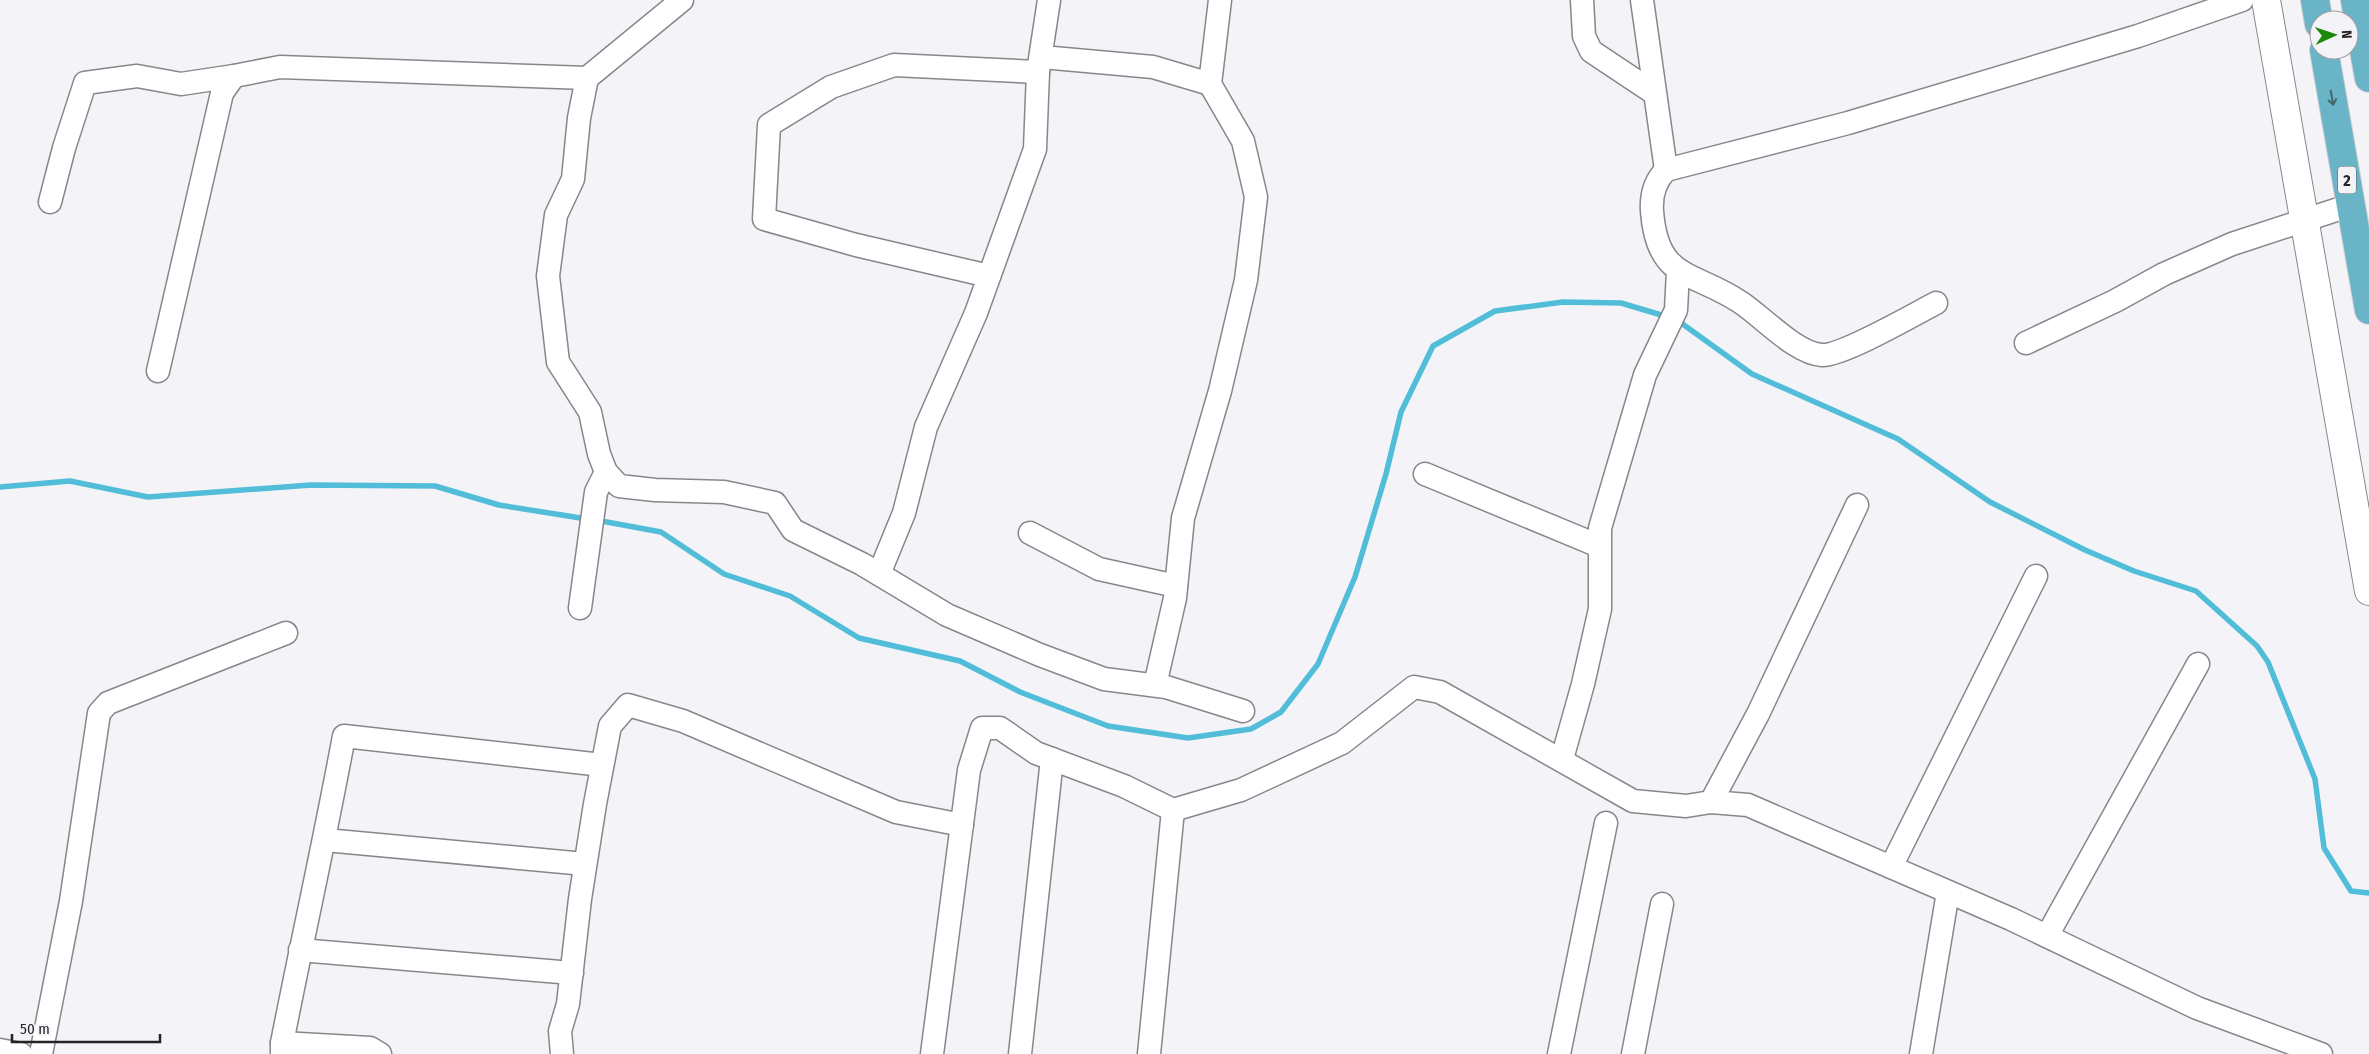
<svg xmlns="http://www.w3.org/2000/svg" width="2369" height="1054" viewBox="0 0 2369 1054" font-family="'Fira Sans Condensed',sans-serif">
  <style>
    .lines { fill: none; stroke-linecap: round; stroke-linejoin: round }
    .stream { stroke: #51bdd9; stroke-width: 5.5 }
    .minor-casing { stroke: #87868b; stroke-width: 25 }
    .secondary-casing { stroke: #87868b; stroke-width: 30 }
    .trunk-casing { stroke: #cfcfcf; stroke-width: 30 }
    .minor { stroke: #fff; stroke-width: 22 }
    .secondary { stroke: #fff; stroke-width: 28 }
    .trunk { stroke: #6ab4c8; stroke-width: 28 }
    .oneway { stroke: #44646e }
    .labels { text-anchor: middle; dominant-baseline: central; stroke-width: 5; stroke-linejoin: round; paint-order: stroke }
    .shield { fill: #f3f3f8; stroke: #626164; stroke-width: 1 }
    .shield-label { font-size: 16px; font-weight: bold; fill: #242325 }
  </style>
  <rect width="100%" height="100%" fill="#f3f3f8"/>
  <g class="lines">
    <g class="stream">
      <polyline points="1677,320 1752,374 1898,439 1990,502 2085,550 2134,571 2196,591 2257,646 2268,662 2315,779 2324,848 2351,891 2369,893"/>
      <polyline points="0,487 70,481 148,497 311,485 435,486 499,505 587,519"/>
      <polyline points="596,520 661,532 724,574 790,596 859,638 960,661 1020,692 1108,726 1188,738 1251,729 1281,712 1318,664 1355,577 1386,474 1401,412 1433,346 1495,311 1563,302 1621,303 1668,317"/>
    </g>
    <defs>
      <g id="minor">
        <polyline points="682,0 587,78 579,118 573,179 556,215 548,276 558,362 590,412 599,454 606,472 619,486 655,490 724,492 775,503 793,530 862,564 947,615 1040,655 1104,679 1166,687 1243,711"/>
        <polyline points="1582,0 1584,36 1591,51 1654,93"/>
        <polyline points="1642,0 1666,170"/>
        <polyline points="1042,57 1153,67 1210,84 1220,0"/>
        <polyline points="50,202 64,148 85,83 137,76 181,84 234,76"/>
        <polyline points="989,276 856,245 764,219 769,125 831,87 894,65 1038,72"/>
        <path d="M1936,303C1915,314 1842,356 1822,355C1796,354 1762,316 1740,302C1694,271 1657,281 1652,211C1651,196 1655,181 1666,170L1848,123L2138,36L2242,0"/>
        <polyline points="2026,343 2115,301 2164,274 2232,244 2351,205"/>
        <polyline points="158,371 222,93 234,76 280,67 587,78"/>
        <polyline points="1425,474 1599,546"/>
        <polyline points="1030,533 1099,569 1176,586"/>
        <polyline points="879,574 904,513 926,427 976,313 1035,149 1038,72 1049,0"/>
        <polyline points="580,608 596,492 606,472"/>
        <polyline points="1155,685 1175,598 1183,518 1220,391 1246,280 1256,197 1243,141 1210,84"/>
        <polyline points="1562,759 1583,684 1600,609 1600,528 1645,375 1676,310 1678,271"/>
        <polyline points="1711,802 1758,714 1857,505"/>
        <polyline points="325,840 585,864"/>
        <polyline points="1891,867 2036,576"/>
        <polyline points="2047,936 2198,664"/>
        <polyline points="300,950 572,973"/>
        <polyline points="282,1043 370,1048 380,1054"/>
        <polyline points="0,1050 21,1054"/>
        <polyline points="41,1054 71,901 99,713 108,703 286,633"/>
        <path d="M282,1054V1043C302,941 325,839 344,736L602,765"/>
        <polyline points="562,1054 560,1031 568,1004 580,899 595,804 610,726 628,705 683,721 896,812 962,825"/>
        <polyline points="932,1054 969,770 982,728 1000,728 1036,753 1124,786 1173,810 1241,790 1342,743 1414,687 1440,692 1633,801 1686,806 1711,802 1748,805 2011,919 2197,1008 2321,1054"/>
        <polyline points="1020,1054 1052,759"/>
        <polyline points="1149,1054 1173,810"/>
        <polyline points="1559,1054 1606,823"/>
        <polyline points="1633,1054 1662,904"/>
        <polyline points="1921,1054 1948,892"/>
      </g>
      <polyline id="secondary" points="2266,0 2369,591"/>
      <g id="trunk">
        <polyline points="2315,0 2319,24"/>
        <polyline points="2355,0 2369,78"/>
        <polyline points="2324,50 2369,310"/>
      </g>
    </defs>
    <use href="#minor" class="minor-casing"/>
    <use href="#secondary" class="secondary-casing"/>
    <use href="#trunk" class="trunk-casing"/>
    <use href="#minor" class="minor"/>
    <use href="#secondary" class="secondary"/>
    <use href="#trunk" class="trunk"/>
  </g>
  <defs><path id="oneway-shaft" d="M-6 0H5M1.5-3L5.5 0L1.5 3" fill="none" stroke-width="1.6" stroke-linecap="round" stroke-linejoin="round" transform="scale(1.25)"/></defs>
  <use class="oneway" href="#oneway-shaft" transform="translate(2332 98) rotate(80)"/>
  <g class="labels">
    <rect class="shield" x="2338" y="166.5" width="18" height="27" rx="4"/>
    <g class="shield-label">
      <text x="2347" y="180">2</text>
    </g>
  </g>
  <g transform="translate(2334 35) rotate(87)"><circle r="24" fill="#f3f3f8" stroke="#a0a0a4"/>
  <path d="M0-4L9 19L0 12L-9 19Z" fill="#198906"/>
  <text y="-8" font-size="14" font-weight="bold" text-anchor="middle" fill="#242325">N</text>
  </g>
  <path d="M12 1034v8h148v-8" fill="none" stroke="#242325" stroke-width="2.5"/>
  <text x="20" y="1034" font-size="15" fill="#242325" stroke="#f3f3f8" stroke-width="4" paint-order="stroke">50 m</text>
</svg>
